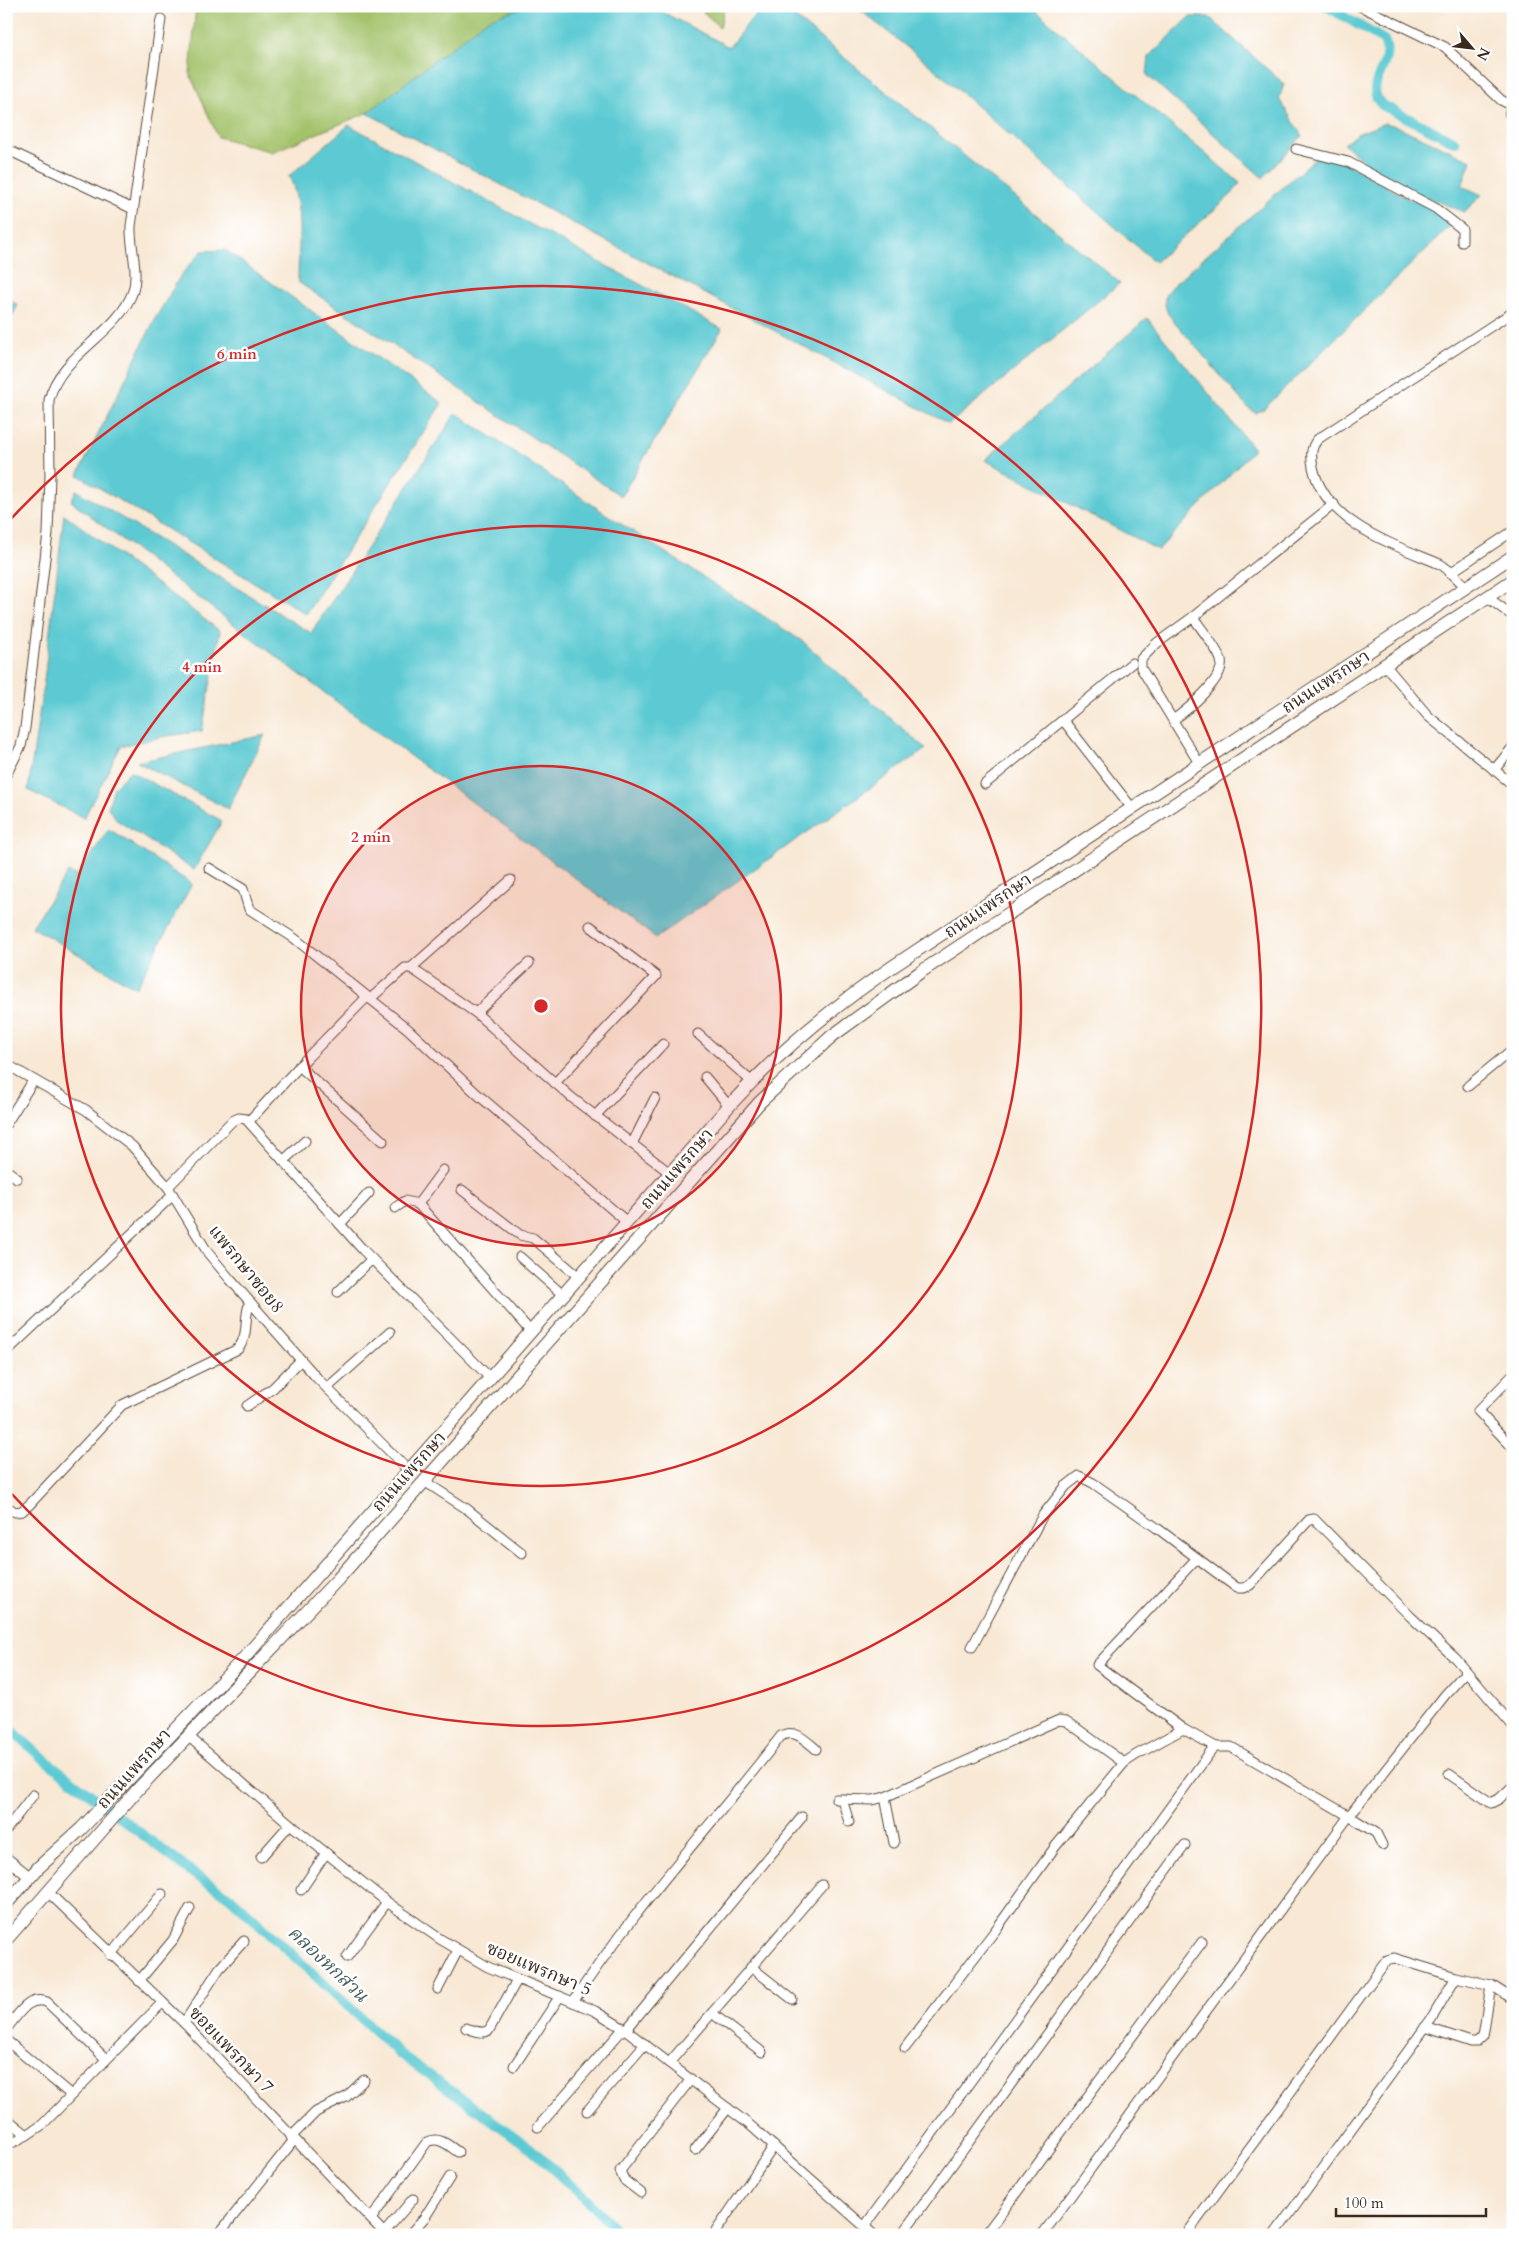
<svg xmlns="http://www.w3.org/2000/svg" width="1519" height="2241" viewBox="0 0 1519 2241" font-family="Cardo,'Noto Serif Thai',serif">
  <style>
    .green { fill: #a3c26a; stroke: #6f7644 }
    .water { fill: #5dcad3; stroke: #4c7a78 }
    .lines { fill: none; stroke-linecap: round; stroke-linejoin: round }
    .canal { stroke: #5dcad3; stroke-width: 10 }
    .minor-casing { stroke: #574639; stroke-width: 11 }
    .tertiary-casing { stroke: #574639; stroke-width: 12 }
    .secondary-casing { stroke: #574639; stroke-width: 14 }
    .minor { stroke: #fff; stroke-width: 9 }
    .tertiary { stroke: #fff; stroke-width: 10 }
    .secondary { stroke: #fff; stroke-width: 12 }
    .ring { fill: none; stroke: #d62828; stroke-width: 2.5 }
    .labels { text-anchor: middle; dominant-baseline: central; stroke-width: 5; stroke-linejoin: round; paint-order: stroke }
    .street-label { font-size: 18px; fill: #3b2a1e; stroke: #fff }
    .water-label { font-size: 19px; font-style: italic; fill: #47625d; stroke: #fff }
    .centre { fill: #d62828; stroke: #fff; stroke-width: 2.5 }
    .ring-label { font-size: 15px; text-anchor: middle; font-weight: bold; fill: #d62828; stroke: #fff; stroke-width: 5; stroke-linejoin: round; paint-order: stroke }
  </style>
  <rect width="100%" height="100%" fill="#fff"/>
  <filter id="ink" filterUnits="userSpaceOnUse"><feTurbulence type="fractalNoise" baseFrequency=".02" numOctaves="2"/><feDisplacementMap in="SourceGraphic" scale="10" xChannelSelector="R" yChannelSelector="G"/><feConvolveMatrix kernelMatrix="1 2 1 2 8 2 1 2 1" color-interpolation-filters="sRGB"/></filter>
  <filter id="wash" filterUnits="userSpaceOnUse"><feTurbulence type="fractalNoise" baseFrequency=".0096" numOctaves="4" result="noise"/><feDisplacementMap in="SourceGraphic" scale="20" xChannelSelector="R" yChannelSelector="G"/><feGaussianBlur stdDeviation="1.12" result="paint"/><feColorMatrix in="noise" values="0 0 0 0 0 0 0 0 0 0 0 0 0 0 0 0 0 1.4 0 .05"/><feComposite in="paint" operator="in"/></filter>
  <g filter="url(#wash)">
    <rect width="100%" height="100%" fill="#f8e8d4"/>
    <g class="green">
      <polygon points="196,6 520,6 367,113 272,152 218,137 190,74"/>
      <polygon points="697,6 724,6 720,28"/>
    </g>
    <g class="water">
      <polygon points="526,6 651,6 729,47 762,6 781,6 1120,283 949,424 367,113 488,19"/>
      <polygon points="855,6 1030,6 1240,183 1232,194 1155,262 931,66"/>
      <polygon points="1190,17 1209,17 1284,84 1279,99 1302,136 1263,178 1147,75 1149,57"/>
      <polygon points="1385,123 1396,126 1471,160 1462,186 1482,195 1464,212 1406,189 1370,167 1344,144 1357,134"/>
      <path d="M349,125L722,329L621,496L298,282C298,248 304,207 289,176Z"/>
      <path d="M1328,153L1405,197L1457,219L1265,408L1256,413L1248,408L1168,314C1164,303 1163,299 1169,289L1317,157Z"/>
      <polygon points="225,250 442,403 306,614 78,475 155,319 181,275 202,251"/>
      <polygon points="6,299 18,305 6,327"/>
      <polygon points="1147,318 1254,449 1158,550 985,460"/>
      <polygon points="456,413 612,518 802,641 926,749 656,938 302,676 71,501 76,490 311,633"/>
      <polygon points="64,514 220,631 202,731 161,737 121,746 84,818 28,790 44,681"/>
      <polygon points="265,735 228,809 137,762"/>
      <polygon points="130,771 222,821 194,870 118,821 108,808 114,787"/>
      <polygon points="109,829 192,884 136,988 32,927 68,872 77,876"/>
    </g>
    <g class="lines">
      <g class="canal">
        <path d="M1326,6L1384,40C1396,65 1361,84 1382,105L1455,142"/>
        <polyline points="6,1725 40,1756 194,1874 230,1897 400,2054 529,2147 587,2200 620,2235"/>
      </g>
    </g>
  </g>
  <g filter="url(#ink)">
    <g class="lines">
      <defs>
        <g id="minor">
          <polyline points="1360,6 1445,47 1501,100 1513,106"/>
          <polyline points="6,149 133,209"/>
          <polyline points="1296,149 1348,162 1435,208 1462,229 1462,242"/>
          <polyline points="1450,573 1513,531"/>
          <path d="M1466,587C1458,580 1449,569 1440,564C1395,545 1325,524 1313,467C1311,456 1310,448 1318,439L1513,312"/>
          <polyline points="1487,597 1513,616"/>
          <polyline points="1385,665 1428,716 1513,785"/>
          <polyline points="1063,720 1132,808"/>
          <path d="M1173,720C1186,711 1226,678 1221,660C1218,650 1200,627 1193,617"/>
          <polyline points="1199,763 1141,668 1141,659 1157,643 1193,617 1334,504"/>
          <polyline points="1494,770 1513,747"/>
          <path d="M6,775L21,746L25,728L48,533L50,475L49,400C60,353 118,335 133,291C139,271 130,247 131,226L161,19"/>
          <polyline points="985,784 1132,663"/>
          <polyline points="209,868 243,889 249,909 294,938 408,1029 476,1093 627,1222"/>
          <polyline points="411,968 511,880"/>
          <polyline points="370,999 405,968 411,968 476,1013 571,1097 670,1173"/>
          <polyline points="476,1013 529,963"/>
          <polyline points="698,1034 751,1081"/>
          <polyline points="6,1064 86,1110 132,1146 168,1187 208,1253 229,1278 317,1378 408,1470"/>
          <polyline points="299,1066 383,1141"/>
          <polyline points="705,1077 729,1106"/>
          <polyline points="555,1083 656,976 590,926"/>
          <polyline points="1468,1086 1513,1049"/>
          <polyline points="595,1116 663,1044"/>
          <polyline points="249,1121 307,1058 367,997"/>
          <polyline points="6,1124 33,1081"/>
          <polyline points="632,1144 655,1098"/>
          <polyline points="283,1161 305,1141"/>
          <polyline points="6,1170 17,1178"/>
          <polyline points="443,1170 418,1204 531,1332"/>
          <polyline points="168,1187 232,1121 239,1118 246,1119 363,1250 490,1378"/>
          <polyline points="462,1190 520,1235 533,1238 579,1277"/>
          <polyline points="395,1208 405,1201 418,1204"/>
          <polyline points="340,1224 369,1193"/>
          <polyline points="520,1257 563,1295"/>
          <polyline points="338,1292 372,1259"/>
          <polyline points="6,1352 173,1195"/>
          <polyline points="1513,1375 1478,1411 1513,1448"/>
          <polyline points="327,1388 390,1332"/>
          <polyline points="247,1406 273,1388 301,1360"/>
          <polyline points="424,1481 467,1509 522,1553"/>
          <path d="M6,1506L15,1512L22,1511L30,1504L122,1405L238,1349C250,1334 243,1318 250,1302"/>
          <polyline points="1197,1558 1097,1665 1183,1729 1216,1747"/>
          <polyline points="972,1647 1043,1515 1066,1486 1079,1476 1093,1483 1157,1528 1237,1588 1244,1588 1250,1585 1309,1520 1314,1519 1410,1616 1456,1659 1513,1726"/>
          <polyline points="188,1736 290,1824 387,1902 440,1939 488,1967 595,2011 626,2030 751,2126 874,2235"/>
          <polyline points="1449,1774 1491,1803 1499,1799 1513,1786"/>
          <polyline points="885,1797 894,1843"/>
          <polyline points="836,1799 873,1800 885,1797 1059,1720 1066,1721 1072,1725 1124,1763"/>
          <polyline points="842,1799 849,1822"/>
          <polyline points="6,1830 33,1795"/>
          <polyline points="261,1857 290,1824"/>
          <polyline points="301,1890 326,1853"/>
          <polyline points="48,1892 184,2023 386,2235"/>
          <polyline points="111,1955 162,1894"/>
          <polyline points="347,1957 387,1902"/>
          <polyline points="751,1967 792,1999"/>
          <polyline points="139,1981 173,1940 190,1908"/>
          <polyline points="438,1989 458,1950"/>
          <path d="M573,2002C635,1907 712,1825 781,1736C795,1728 806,1741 816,1749"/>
          <polyline points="712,2013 762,2052"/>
          <polyline points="184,2023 219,1969 244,1941"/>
          <polyline points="1425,2027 1471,2042 1477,2042 1483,2036 1491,1985"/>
          <path d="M466,2028C474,2030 482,2035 489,2030L517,1980"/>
          <path d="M6,2029C18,2016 27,1995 47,2002L106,2059"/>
          <polyline points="626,2030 802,1817"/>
          <polyline points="6,2040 70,2094"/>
          <polyline points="905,2048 997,1928 1055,1847 1124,1763 1136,1755 1183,1729"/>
          <polyline points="669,2063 822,1885"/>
          <polyline points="514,2066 560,1996"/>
          <polyline points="587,2111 645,2044"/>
          <polyline points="6,2118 27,2135 42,2125 162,2003"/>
          <polyline points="538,2127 624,2028"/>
          <polyline points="291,2137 316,2112 346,2097 364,2080"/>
          <polyline points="6,2142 14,2142 27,2135"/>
          <polyline points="695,2150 728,2108"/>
          <polyline points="641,2193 624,2180 620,2171 691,2079"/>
          <path d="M371,2219L427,2142C439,2136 448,2145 458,2152"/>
          <polyline points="865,2226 1211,1751 1216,1747 1231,1747 1349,1816 1376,1833 1382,1845"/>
          <polyline points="716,2231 774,2146"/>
          <polyline points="384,2233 413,2199"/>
          <polyline points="218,2235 294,2140"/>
          <polyline points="409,2235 425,2217 450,2177"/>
          <polyline points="564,2235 565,2234"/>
          <polyline points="901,2235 1185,1845"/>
          <polyline points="985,2235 1202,1942"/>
          <polyline points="1042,2235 1349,1816 1445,1695 1466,1672"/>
          <polyline points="1186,2235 1387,1960 1394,1958 1456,1977 1491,1985 1513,1999"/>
          <polyline points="1274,2235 1432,2018 1456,1977"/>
        </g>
        <g id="tertiary">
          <polyline points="1513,107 1510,113 1513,122"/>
          <polyline points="6,1858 30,1877"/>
        </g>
        <g id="secondary">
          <path d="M6,1904L39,1867L81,1829L245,1657L729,1106C778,1052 834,1006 895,965L1513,556"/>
          <polyline points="6,1940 140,1787 338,1579 760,1102 832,1036 919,973 1513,580"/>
        </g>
      </defs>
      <use href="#minor" class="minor-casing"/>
      <use href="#tertiary" class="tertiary-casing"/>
      <use href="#secondary" class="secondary-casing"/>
      <use href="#minor" class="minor"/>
      <use href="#tertiary" class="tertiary"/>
      <use href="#secondary" class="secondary"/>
    </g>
  </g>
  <circle cx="541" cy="1006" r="240" fill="#d62828" fill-opacity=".12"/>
  <g class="ring">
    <circle cx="541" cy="1006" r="240"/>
    <circle cx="541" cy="1006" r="480"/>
    <path d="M10 520A720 720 0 1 1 10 1492"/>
  </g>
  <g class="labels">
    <g class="street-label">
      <text transform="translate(1326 682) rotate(-33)">ถนนแพรกษา</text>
      <text transform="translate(988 906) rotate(-34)">ถนนแพรกษา</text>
      <text transform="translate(677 1169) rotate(-49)">ถนนแพรกษา</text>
      <text transform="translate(246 1269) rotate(51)">แพรกษาซอย8</text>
      <text transform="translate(409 1472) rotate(-48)">ถนนแพรกษา</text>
      <text transform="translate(134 1769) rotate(-48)">ถนนแพรกษา</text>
      <text transform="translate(539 1969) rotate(23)">ซอยแพรกษา 5</text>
      <text transform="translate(231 2050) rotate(46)">ซอยแพรกษา 7</text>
    </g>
    <g class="water-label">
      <text transform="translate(328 1964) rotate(43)">คลองหกส่วน</text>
    </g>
  </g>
  <circle cx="541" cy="1006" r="8" class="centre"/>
  <g class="ring-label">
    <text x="237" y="359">6 min</text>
    <text x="202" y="672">4 min</text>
    <text x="371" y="842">2 min</text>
  </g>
  <rect width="1519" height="2241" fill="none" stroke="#fff" stroke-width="25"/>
  <g transform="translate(1472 48) rotate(118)" stroke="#ffffff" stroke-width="4" paint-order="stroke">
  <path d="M0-4L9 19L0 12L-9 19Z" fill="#3b2a1e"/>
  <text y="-8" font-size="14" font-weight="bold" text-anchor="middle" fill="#3b2a1e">N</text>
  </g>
  <path d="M1336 2208v8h150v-8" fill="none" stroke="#3b2a1e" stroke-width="2.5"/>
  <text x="1344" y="2208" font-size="15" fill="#3b2a1e" stroke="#ffffff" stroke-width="4" paint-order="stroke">100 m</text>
</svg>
